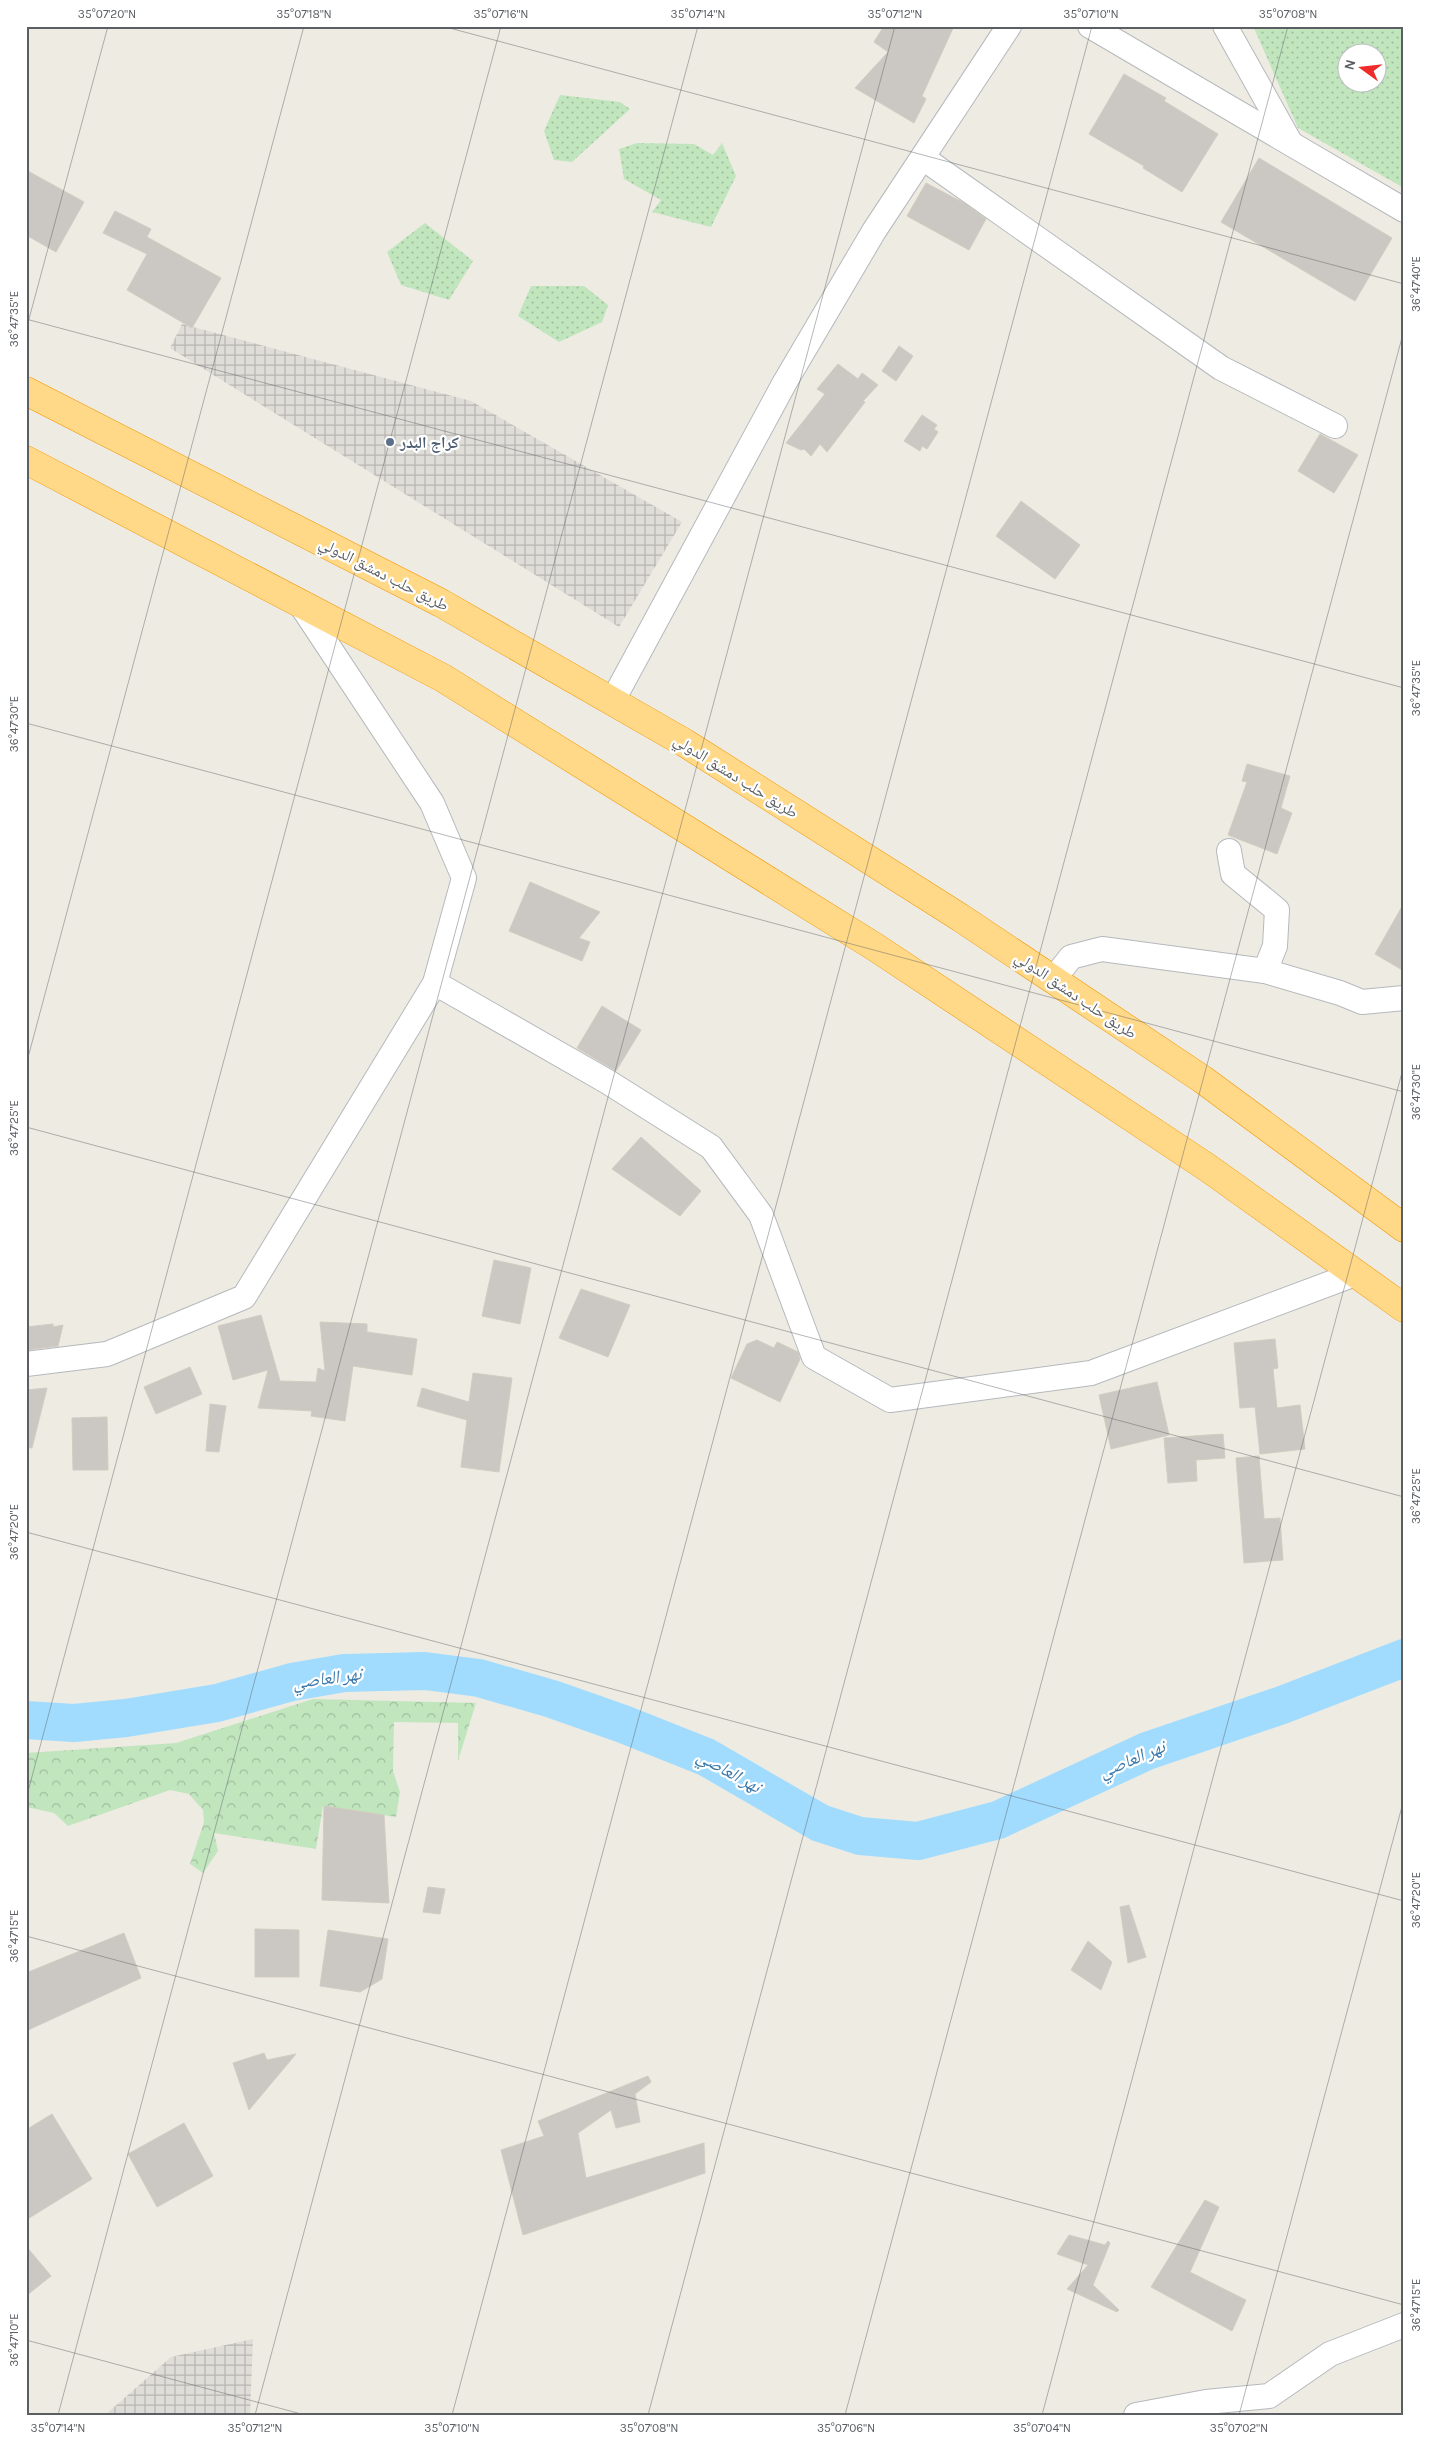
<svg xmlns="http://www.w3.org/2000/svg" width="1430" height="2441" viewBox="0 0 1430 2441" font-family="Karla,'Noto Naskh Arabic',sans-serif">
  <style>
    .industrial { fill: url(#industrial-grid) }
    .grass { fill: url(#grass-dots); fill-rule: evenodd }
    .forest { fill: url(#forest-crowns) }
    .lines { fill: none; stroke-linecap: round; stroke-linejoin: round }
    .river { stroke: #a1dcff; stroke-width: 38 }
    .building { fill: #cbc7c2; stroke: #d3ccc1 }
    .minor-casing { stroke: #b5b9bd; stroke-width: 26 }
    .highway-casing { stroke: #f09600; stroke-width: 29 }
    .minor { stroke: #fff; stroke-width: 24 }
    .highway { stroke: #ffd988; stroke-width: 28 }
    .ticks { fill: none; stroke: #5b5f64; stroke-width: 1; stroke-opacity: 0.45 }
    .service-dot { fill: #5c6f8a; stroke: #fff; stroke-width: 2 }
    .labels { text-anchor: middle; dominant-baseline: central; stroke-width: 4.5; stroke-linejoin: round; paint-order: stroke }
    .service-label { font-size: 16px; font-weight: bold; fill: #4e5e75; stroke: #fff; text-anchor: start }
    .street-label { font-size: 16px; fill: #5b5f64; stroke: #fff }
    .water-label { font-size: 18px; font-style: italic; fill: #3a78ab; stroke: #fff }
    .neatline { fill: none; stroke: #5b5f64; stroke-width: 2 }
    .ticks-label { font-size: 12px; text-anchor: middle; fill: #5b5f64 }
  </style>
  <defs>
    <pattern id="industrial-grid" width="8" height="8" patternUnits="userSpaceOnUse" patternTransform="scale(1.25)"><rect width="8" height="8" fill="#dfddd7"/><path d="M0 4h8M4 0v8" fill="none" stroke="#b8b6b2"/></pattern>
    <pattern id="grass-dots" width="8" height="8" patternUnits="userSpaceOnUse" patternTransform="scale(1.25)"><rect width="8" height="8" fill="#c1e6be"/><path d="M2 2h.1M6 6h.1" fill="none" stroke="#a0be9e" stroke-width="1.8" stroke-linecap="round"/></pattern>
    <pattern id="forest-crowns" width="20" height="18" patternUnits="userSpaceOnUse" patternTransform="scale(1.25)"><rect width="20" height="18" fill="#c1e6be"/><path d="M2 6a3 3 0 1 1 6 0M12 15a3 3 0 1 1 6 0" fill="none" stroke="#a0be9e"/></pattern>
  </defs>
  <rect width="100%" height="100%" fill="#eeebe2"/>
  <g class="industrial">
    <polygon points="182,324 471,401 682,522 619,627 170,348"/>
    <polygon points="253,2339 250,2415 105,2415 171,2357"/>
  </g>
  <g class="grass">
    <path d="M1253,26H1404V188L1298,128ZM1348,52H1378V82H1348Z"/>
    <polygon points="560,95 620,102 630,109 572,162 554,160 544,131"/>
    <polygon points="637,143 694,144 713,155 722,143 736,176 711,227 652,212 661,200 624,179 619,149"/>
    <polygon points="425,223 473,261 449,300 401,285 387,252"/>
    <polygon points="531,286 584,286 608,305 602,322 559,342 518,316"/>
  </g>
  <polygon class="forest" points="313,1699 476,1703 458,1761 458,1723 394,1722 393,1771 400,1792 396,1817 323,1806 316,1849 214,1833 218,1851 203,1873 190,1864 204,1822 203,1810 189,1794 170,1790 68,1826 54,1813 26,1807 26,1753 176,1743"/>
  <g class="lines">
    <polyline class="river" points="26,1720 74,1723 126,1718 217,1703 292,1682 344,1673 425,1671 479,1678 552,1699 623,1724 706,1757 820,1823 860,1836 918,1841 998,1820 1147,1751 1282,1705 1404,1658"/>
  </g>
  <g class="building">
    <polygon points="884,26 954,26 922,96 926,99 914,123 855,88 888,52 874,42"/>
    <polygon points="1124,74 1166,98 1164,101 1218,134 1182,192 1143,168 1144,166 1089,134"/>
    <polygon points="1259,158 1392,238 1355,301 1221,222"/>
    <polygon points="26,170 84,202 56,252 26,235"/>
    <polygon points="926,183 964,203 986,219 969,250 907,216"/>
    <polygon points="115,211 151,229 147,237 221,278 192,328 127,290 147,254 103,233"/>
    <polygon points="899,346 913,356 896,381 882,371"/>
    <polygon points="838,364 858,379 862,373 878,385 863,401 865,402 827,452 820,444 811,456 804,449 801,450 786,443 825,394 817,389"/>
    <polygon points="922,415 937,425 934,429 938,432 927,449 922,446 920,451 904,441"/>
    <polygon points="1320,434 1358,455 1334,493 1298,471"/>
    <polygon points="1021,501 1080,545 1055,579 996,536"/>
    <polygon points="1247,764 1290,776 1281,808 1292,813 1277,854 1228,835 1247,782 1242,781"/>
    <polygon points="530,882 600,912 579,938 590,942 582,961 509,931"/>
    <polygon points="1404,903 1404,971 1375,954"/>
    <polygon points="602,1006 641,1030 616,1071 577,1048"/>
    <polygon points="641,1137 701,1191 680,1216 612,1169"/>
    <polygon points="494,1260 531,1268 520,1324 482,1316"/>
    <polygon points="581,1289 630,1305 608,1357 559,1338"/>
    <polygon points="261,1315 280,1381 316,1382 318,1368 325,1371 320,1322 367,1324 367,1332 417,1339 412,1375 353,1366 345,1421 311,1416 312,1411 258,1408 268,1370 233,1380 218,1326"/>
    <polygon points="53,1324 53,1327 63,1325 58,1346 26,1350 26,1327"/>
    <polygon points="1275,1339 1278,1368 1273,1369 1277,1408 1300,1405 1305,1449 1260,1454 1255,1407 1240,1408 1234,1343"/>
    <polygon points="757,1340 774,1348 777,1342 798,1352 800,1359 780,1402 731,1378 747,1344"/>
    <polygon points="190,1367 202,1394 156,1414 144,1387"/>
    <polygon points="473,1373 512,1378 499,1472 461,1467 467,1420 417,1406 422,1388 469,1402"/>
    <polygon points="1157,1382 1169,1435 1111,1449 1099,1395"/>
    <polygon points="47,1388 32,1448 26,1447 26,1390"/>
    <polygon points="210,1404 226,1406 219,1452 206,1451"/>
    <polygon points="107,1417 108,1470 73,1470 72,1418"/>
    <polygon points="1223,1434 1225,1458 1196,1460 1197,1481 1168,1483 1164,1438"/>
    <polygon points="1259,1456 1264,1519 1280,1518 1283,1560 1244,1563 1236,1458"/>
    <polygon points="324,1806 384,1815 389,1903 322,1900"/>
    <polygon points="428,1887 445,1889 440,1914 423,1912"/>
    <polygon points="1129,1905 1146,1957 1128,1963 1120,1907"/>
    <polygon points="255,1929 299,1930 299,1977 255,1977"/>
    <polygon points="328,1930 388,1939 382,1979 360,1992 320,1986"/>
    <polygon points="124,1933 141,1978 26,2031 26,1973"/>
    <polygon points="1088,1941 1112,1962 1101,1990 1071,1970"/>
    <polygon points="264,2053 267,2060 296,2054 249,2110 233,2063"/>
    <polygon points="648,2076 651,2082 635,2094 640,2122 616,2128 611,2110 578,2133 586,2178 704,2143 705,2173 523,2235 501,2150 544,2136 538,2121"/>
    <polygon points="52,2114 92,2179 26,2220 26,2130"/>
    <polygon points="184,2123 213,2176 157,2207 128,2154"/>
    <polygon points="1205,2200 1219,2207 1190,2272 1246,2300 1232,2331 1151,2287"/>
    <polygon points="1069,2235 1105,2245 1108,2241 1110,2243 1093,2285 1119,2310 1117,2312 1067,2289 1088,2265 1057,2254"/>
    <polygon points="26,2246 51,2276 26,2296"/>
  </g>
  <g class="lines">
    <defs>
      <g id="minor">
        <polyline points="1090,26 1404,210"/>
        <polyline points="1225,26 1290,142"/>
        <polyline points="923,158 1221,368 1335,426"/>
        <polyline points="613,700 785,382 874,231 1009,26"/>
        <polyline points="1229,851 1233,874 1277,910 1275,946 1265,971"/>
        <polyline points="1053,980 1071,957 1102,949 1265,971 1340,993 1362,1002 1404,998"/>
        <polyline points="435,983 608,1082 711,1147 761,1215 814,1357 890,1400 1091,1373 1355,1274"/>
        <polyline points="26,1364 107,1354 244,1297 435,983 464,878 432,803 299,602"/>
        <polyline points="1136,2415 1206,2402 1269,2396 1330,2354 1404,2325"/>
      </g>
      <g id="highway">
        <polyline points="26,391 441,603 685,743 961,918 1202,1079 1404,1228"/>
        <polyline points="26,460 443,678 875,947 1208,1168 1404,1308"/>
      </g>
    </defs>
    <use href="#minor" class="minor-casing"/>
    <use href="#highway" class="highway-casing"/>
    <use href="#minor" class="minor"/>
    <use href="#highway" class="highway"/>
  </g>
  <path class="ticks" d="M442,26L1404,284M26,319L1404,688M26,330L108,26M26,723L1404,1092M26,1065L304,26M26,1127L1404,1497M26,1532L1404,1901M26,1799L501,26M26,1936L1404,2305M26,2340L305,2415M58,2415L698,26M255,2415L895,26M452,2415L1092,26M648,2415L1288,26M845,2415L1404,330M1042,2415L1404,1065M1239,2415L1404,1799"/>
  <circle class="service-dot" cx="390" cy="442" r="5"/>
  <g class="labels">
    <g class="service-label">
      <text x="400" y="442">كراج البدر</text>
    </g>
    <g class="street-label">
      <text transform="translate(384 574) rotate(27)">طريق حلب دمشق الدولي</text>
      <text transform="translate(736 776) rotate(32)">طريق حلب دمشق الدولي</text>
      <text transform="translate(1076 995) rotate(34)">طريق حلب دمشق الدولي</text>
    </g>
    <g class="water-label">
      <text transform="translate(327 1678) rotate(-8)">نهر العاصي</text>
      <text transform="translate(1132 1759) rotate(-23)">نهر العاصي</text>
      <text transform="translate(729 1771) rotate(29)">نهر العاصي</text>
    </g>
  </g>
  <rect width="1430" height="2441" fill="none" stroke="#ffffff" stroke-width="55"/>
  <g transform="translate(1362 68) rotate(285)"><circle r="24" fill="#ffffff" stroke="#bdbfc1"/>
  <path d="M0-4L9 19L0 12L-9 19Z" fill="#ee2c29"/>
  <text y="-8" font-size="14" font-weight="bold" text-anchor="middle" fill="#5b5f64">N</text>
  </g>
  <rect x="28" y="28" width="1374" height="2386" class="neatline"/>
  <g class="ticks-label">
    <text x="107" y="18">35°07'20"N</text>
    <text x="304" y="18">35°07'18"N</text>
    <text x="501" y="18">35°07'16"N</text>
    <text x="698" y="18">35°07'14"N</text>
    <text x="895" y="18">35°07'12"N</text>
    <text x="1091" y="18">35°07'10"N</text>
    <text x="1288" y="18">35°07'08"N</text>
    <text transform="translate(1416 284) rotate(-90)" y="4">36°47'40"E</text>
    <text transform="translate(14 319) rotate(-90)" y="4">36°47'35"E</text>
    <text transform="translate(1416 688) rotate(-90)" y="4">36°47'35"E</text>
    <text transform="translate(14 724) rotate(-90)" y="4">36°47'30"E</text>
    <text transform="translate(1416 1092) rotate(-90)" y="4">36°47'30"E</text>
    <text transform="translate(14 1128) rotate(-90)" y="4">36°47'25"E</text>
    <text transform="translate(1416 1496) rotate(-90)" y="4">36°47'25"E</text>
    <text transform="translate(14 1532) rotate(-90)" y="4">36°47'20"E</text>
    <text transform="translate(1416 1900) rotate(-90)" y="4">36°47'20"E</text>
    <text transform="translate(14 1936) rotate(-90)" y="4">36°47'15"E</text>
    <text transform="translate(1416 2305) rotate(-90)" y="4">36°47'15"E</text>
    <text transform="translate(14 2340) rotate(-90)" y="4">36°47'10"E</text>
    <text x="58" y="2432">35°07'14"N</text>
    <text x="255" y="2432">35°07'12"N</text>
    <text x="452" y="2432">35°07'10"N</text>
    <text x="649" y="2432">35°07'08"N</text>
    <text x="846" y="2432">35°07'06"N</text>
    <text x="1042" y="2432">35°07'04"N</text>
    <text x="1239" y="2432">35°07'02"N</text>
  </g>
</svg>
